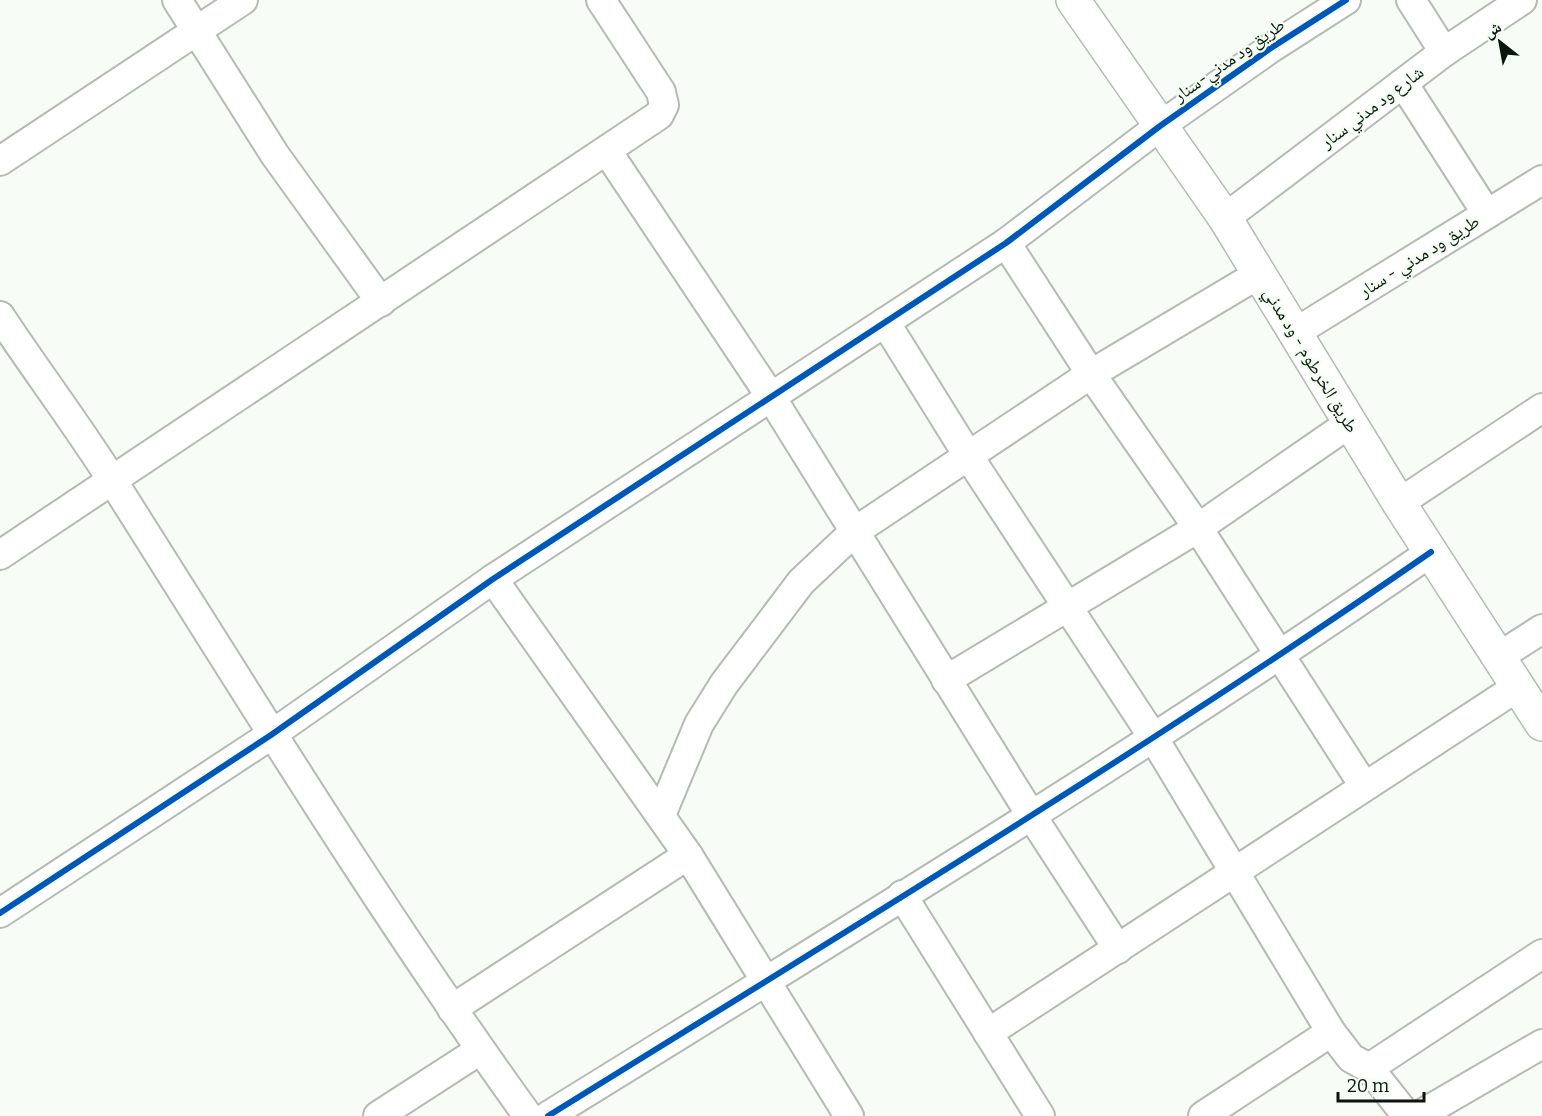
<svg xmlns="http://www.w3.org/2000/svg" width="1542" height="1116" viewBox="0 0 1542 1116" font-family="Bitter,'Noto Naskh Arabic',serif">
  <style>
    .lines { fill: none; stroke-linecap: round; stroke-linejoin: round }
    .street-casing { stroke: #b3bbb3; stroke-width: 32 }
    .secondary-casing { stroke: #b3bbb3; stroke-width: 36 }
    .street { stroke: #fefffe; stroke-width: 28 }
    .secondary { stroke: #fefffe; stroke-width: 33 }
    .cycleway-casing { stroke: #f4fff4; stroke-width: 10 }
    .cycleway { stroke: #0057b8; stroke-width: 6 }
    .labels { text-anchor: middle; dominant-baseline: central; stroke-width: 4.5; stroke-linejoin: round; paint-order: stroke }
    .street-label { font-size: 18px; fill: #0c150c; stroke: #f4fff4 }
  </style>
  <rect width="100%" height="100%" fill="#f7fcf7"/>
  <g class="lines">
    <defs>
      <g id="street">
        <polyline points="177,0 275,155 381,302"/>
        <polyline points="1411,0 1444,52"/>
        <polyline points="1403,83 1487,214"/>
        <polyline points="607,151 771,397 1031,815 1118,949"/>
        <polyline points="0,161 243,0"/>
        <polyline points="1225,218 1444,52 1522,0"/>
        <polyline points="1006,243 1091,374 1198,528 1364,786"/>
        <path d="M0,316C37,372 78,426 114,483C249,696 380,911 528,1116"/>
        <polyline points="885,322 969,457 1153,737 1331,1032 1351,1058 1369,1068 1407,1116"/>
        <polyline points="1296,332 1542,180"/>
        <polyline points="1399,503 1542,408"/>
        <polyline points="0,555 659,115 664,105 661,92 601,0"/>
        <polyline points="493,579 688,855 849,1116"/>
        <polyline points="1500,656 1542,629"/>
        <polyline points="946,680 1198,528 1350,423"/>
        <polyline points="661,815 699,724 724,684 801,582 854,532 1091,374 1259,274"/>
        <polyline points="902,895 1040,1116"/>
        <polyline points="0,913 271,735 493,579 1006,243 1160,126 1271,48 1346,0"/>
        <polyline points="452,1009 688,855"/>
        <polyline points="988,1033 1519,686"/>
        <polyline points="1369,1068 1542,954"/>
        <polyline points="378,1116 480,1050"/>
        <path d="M548,1116C845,932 1144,751 1431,552"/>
        <polyline points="1203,1116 1331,1032"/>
        <polyline points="1418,1116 1542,1044"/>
      </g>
      <polyline id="secondary" points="1073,0 1225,218 1399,503 1542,724"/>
    </defs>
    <use href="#street" class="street-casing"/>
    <use href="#secondary" class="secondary-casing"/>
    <use href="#street" class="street"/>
    <use href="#secondary" class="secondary"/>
    <defs>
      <g id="cycleway">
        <polyline points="0,913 271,735 493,579 1006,243 1160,126 1271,48 1346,0"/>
        <path d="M548,1116C845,932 1144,751 1431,552"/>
      </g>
    </defs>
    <use href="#cycleway" class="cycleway-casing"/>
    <use href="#cycleway" class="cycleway"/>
  </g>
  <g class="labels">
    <g class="street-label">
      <text transform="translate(1229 60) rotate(-35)">طريق ود مدني-سنار</text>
      <text transform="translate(1372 107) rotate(-37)">شارع ود مدني سنار</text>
      <text transform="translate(1419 256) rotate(-32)">طريق ود مدني - سنار</text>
      <text transform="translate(1311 360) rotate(59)">طريق الخرطوم - ود مدني</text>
    </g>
  </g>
  <g transform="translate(1500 42) rotate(329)" stroke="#f4fff4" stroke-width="4.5" paint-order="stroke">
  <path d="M0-4.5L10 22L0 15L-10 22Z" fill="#0c150c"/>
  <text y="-9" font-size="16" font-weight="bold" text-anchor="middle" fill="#0c150c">ش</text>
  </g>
  <path d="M1338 1092v9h86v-9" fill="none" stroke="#0c150c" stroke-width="3"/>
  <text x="1347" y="1092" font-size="18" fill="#0c150c" stroke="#f4fff4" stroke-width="4.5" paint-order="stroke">20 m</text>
</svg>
